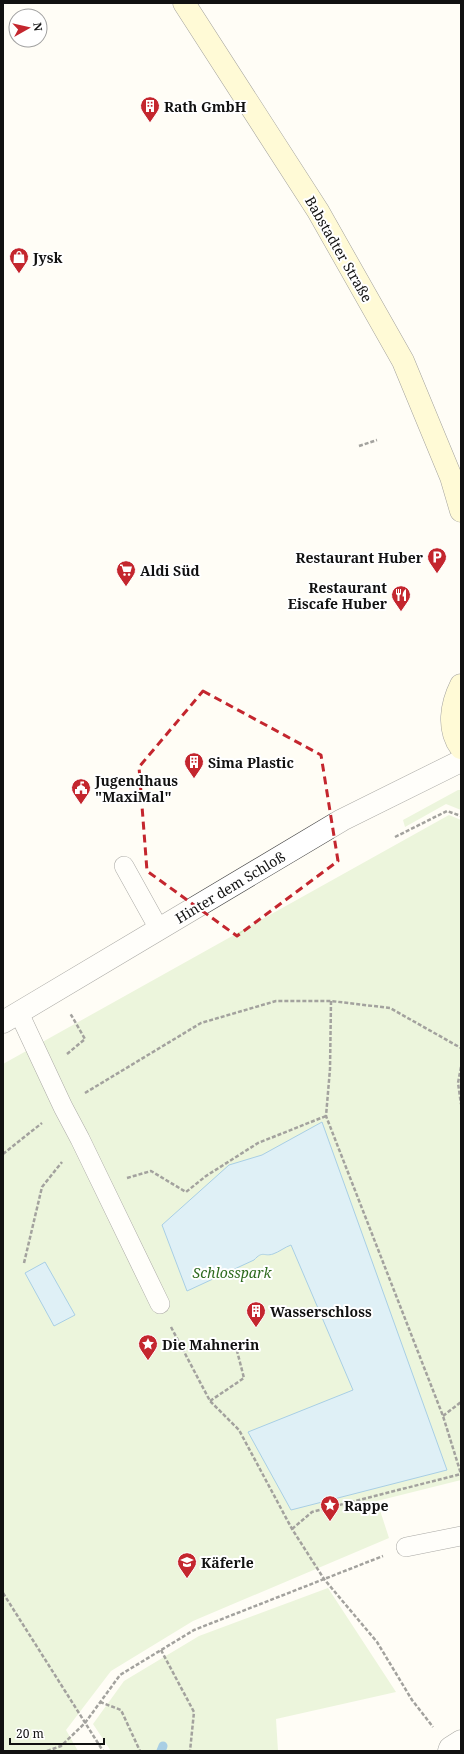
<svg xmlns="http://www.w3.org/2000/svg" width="464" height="1754" viewBox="0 0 464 1754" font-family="'Noto Serif',serif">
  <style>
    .green { fill: #d5ebbd }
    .water { fill: #b9e0f7; stroke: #3f96cf }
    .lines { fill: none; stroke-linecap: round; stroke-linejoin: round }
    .stream { stroke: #3f96cf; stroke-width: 9 }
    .lane-casing { stroke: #444; stroke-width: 20 }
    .street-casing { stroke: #444; stroke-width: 23 }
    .secondary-casing { stroke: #333; stroke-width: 23 }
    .path { stroke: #333; stroke-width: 2.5; stroke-dasharray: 4 2; stroke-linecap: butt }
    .lane { stroke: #fff; stroke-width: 19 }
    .street { stroke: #fff; stroke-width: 22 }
    .secondary { stroke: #fff6b0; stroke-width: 22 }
    .marked { fill: none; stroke: #c4262e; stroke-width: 3; stroke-dasharray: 8 5; stroke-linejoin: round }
    .labels { text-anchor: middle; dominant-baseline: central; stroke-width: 4; stroke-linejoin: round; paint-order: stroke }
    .poi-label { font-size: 14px; font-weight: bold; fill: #111; stroke: #fff; text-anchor: start }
    .street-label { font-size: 14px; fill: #111; stroke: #fff }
    .park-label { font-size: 14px; font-style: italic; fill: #2f6b1f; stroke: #fff }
  </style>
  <rect width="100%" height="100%" fill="#fffdf5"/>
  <g class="green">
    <polygon points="458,790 461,790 461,810 446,804 405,827 403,820"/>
    <polygon points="449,815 461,820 461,1480 377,1501 389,1538 193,1621 111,1671 66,1730 78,1751 3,1751 3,1064"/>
    <polygon points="328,1588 396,1692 276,1719 278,1751 111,1751 93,1724 124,1681 199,1636"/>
  </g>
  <g class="water">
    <path d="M322,1122L447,1470L291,1510L248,1432L353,1390L291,1245C285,1247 279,1252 273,1254C264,1257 263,1250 254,1260L187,1291L162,1225L229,1165L262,1155Z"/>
    <polygon points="45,1262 75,1315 54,1326 25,1273"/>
  </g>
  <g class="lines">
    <polyline class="stream" points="161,1751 163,1746"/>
    <defs>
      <g id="lane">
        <polyline points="124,866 159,929"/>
        <polyline points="19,1013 63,1107 80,1139 160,1304"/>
        <polyline points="406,1547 461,1536"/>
      </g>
      <g id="street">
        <polyline points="3,1022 342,820 461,761"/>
        <polyline points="449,1751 450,1748 461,1741"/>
      </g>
      <g id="secondary">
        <polyline points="184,3 318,211 403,361 451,477 461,511"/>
        <path d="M461,685C451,705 447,729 461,748"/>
      </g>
    </defs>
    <use href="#lane" class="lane-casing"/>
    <use href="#street" class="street-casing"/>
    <use href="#secondary" class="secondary-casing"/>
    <g class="path">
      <polyline points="359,446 377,440"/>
      <polyline points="395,837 447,811 461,816"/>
      <polyline points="331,1001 330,1069 326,1116 443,1416 461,1474"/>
      <polyline points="67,1054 85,1039 70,1013"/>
      <polyline points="461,1067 458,1083 461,1104"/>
      <polyline points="85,1093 201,1023 276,1001 331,1001 390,1008 461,1048"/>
      <polyline points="3,1154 42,1123"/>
      <polyline points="127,1178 151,1171 186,1192 206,1176 258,1143 326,1116"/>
      <polyline points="24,1263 42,1187 62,1162"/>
      <polyline points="171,1327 210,1401 239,1430 292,1529 324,1579 377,1642 412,1700 433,1727"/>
      <polyline points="210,1401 244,1378 236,1347"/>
      <polyline points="443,1416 461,1402"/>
      <polyline points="292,1529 312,1512 461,1474"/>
      <polyline points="3,1593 103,1751"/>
      <polyline points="161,1650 194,1712 190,1751"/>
      <polyline points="100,1702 121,1710 140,1751"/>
      <polyline points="47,1751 61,1746 85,1723 120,1675 194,1630 383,1556"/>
    </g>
    <use href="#lane" class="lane"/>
    <use href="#street" class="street"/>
    <use href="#secondary" class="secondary"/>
  </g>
  <path d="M0 0H464V1754H0ZM203,691L321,755L338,861L237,936L147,871L139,767Z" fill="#fffdf5" fill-opacity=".55" fill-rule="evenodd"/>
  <path class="marked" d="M203,691L321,755L338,861L237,936L147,871L139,767Z"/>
  <defs>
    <symbol id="building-pin" viewBox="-11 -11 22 30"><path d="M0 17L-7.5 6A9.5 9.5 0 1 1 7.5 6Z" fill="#c4262e" stroke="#fff"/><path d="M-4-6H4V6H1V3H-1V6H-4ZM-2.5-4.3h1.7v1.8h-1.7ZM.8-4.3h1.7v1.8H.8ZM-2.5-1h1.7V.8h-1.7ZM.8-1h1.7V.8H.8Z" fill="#fff"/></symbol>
    <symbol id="shop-pin" viewBox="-11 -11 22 30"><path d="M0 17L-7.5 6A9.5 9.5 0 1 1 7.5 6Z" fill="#c4262e" stroke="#fff"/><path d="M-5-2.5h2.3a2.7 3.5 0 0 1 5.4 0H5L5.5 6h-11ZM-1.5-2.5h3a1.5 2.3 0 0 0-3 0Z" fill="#fff"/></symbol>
    <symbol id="parking-pin" viewBox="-11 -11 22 30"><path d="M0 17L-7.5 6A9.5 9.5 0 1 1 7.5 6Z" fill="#c4262e" stroke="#fff"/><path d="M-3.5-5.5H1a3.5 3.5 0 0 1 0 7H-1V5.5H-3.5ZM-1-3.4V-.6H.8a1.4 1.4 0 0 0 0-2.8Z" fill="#fff"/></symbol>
    <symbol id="supermarket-pin" viewBox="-11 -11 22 30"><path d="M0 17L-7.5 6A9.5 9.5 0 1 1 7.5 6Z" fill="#c4262e" stroke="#fff"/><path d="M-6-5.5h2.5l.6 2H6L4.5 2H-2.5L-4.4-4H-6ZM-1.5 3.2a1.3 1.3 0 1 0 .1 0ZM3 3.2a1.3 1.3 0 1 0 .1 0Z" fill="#fff"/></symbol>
    <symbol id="restaurant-pin" viewBox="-11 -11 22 30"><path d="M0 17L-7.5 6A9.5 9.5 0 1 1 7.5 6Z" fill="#c4262e" stroke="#fff"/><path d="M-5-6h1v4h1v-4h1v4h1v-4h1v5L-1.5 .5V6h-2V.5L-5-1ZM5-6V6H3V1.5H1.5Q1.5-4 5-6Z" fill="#fff"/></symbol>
    <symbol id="civic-pin" viewBox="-11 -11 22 30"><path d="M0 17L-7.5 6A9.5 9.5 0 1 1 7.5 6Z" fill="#c4262e" stroke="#fff"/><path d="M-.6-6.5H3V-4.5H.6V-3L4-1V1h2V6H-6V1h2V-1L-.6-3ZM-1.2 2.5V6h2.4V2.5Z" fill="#fff"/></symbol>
    <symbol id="sight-pin" viewBox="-11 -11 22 30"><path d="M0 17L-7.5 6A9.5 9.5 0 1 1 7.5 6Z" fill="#c4262e" stroke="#fff"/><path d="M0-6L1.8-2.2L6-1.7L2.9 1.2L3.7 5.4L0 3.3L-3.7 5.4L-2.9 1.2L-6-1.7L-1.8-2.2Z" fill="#fff"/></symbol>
    <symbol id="school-pin" viewBox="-11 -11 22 30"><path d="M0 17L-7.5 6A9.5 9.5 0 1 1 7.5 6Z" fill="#c4262e" stroke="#fff"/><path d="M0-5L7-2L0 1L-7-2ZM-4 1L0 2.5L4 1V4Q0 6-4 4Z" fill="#fff"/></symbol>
  </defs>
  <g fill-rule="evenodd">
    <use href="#building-pin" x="139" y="95" width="22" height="30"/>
    <use href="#shop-pin" x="8" y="246" width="22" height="30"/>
    <use href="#parking-pin" x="426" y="546" width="22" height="30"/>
    <use href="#supermarket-pin" x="115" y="559" width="22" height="30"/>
    <use href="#restaurant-pin" x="390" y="584" width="22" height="30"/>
    <use href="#building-pin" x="183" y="751" width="22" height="30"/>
    <use href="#civic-pin" x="70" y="777" width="22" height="30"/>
    <use href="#building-pin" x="245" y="1300" width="22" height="30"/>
    <use href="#sight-pin" x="137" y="1333" width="22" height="30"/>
    <use href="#sight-pin" x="319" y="1494" width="22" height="30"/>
    <use href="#school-pin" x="176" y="1551" width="22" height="30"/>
  </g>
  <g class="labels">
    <g class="poi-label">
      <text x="164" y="106">Rath GmbH</text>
      <text x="33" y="257">Jysk</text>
      <text x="423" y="557" text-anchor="end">Restaurant Huber</text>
      <text x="140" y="570">Aldi Süd</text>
      <text x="387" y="587" text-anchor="end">Restaurant<tspan x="387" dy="16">Eiscafe Huber</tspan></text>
      <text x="208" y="762">Sima Plastic</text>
      <text x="95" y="780">Jugendhaus<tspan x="95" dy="16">"MaxiMal"</tspan></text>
      <text x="270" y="1311">Wasserschloss</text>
      <text x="162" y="1344">Die Mahnerin</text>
      <text x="344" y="1505">Rappe</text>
      <text x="201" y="1562">Käferle</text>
    </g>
    <g class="street-label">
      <text transform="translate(339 249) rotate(60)">Babstadter Straße</text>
      <text transform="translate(230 887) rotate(-31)">Hinter dem Schloß</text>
    </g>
    <g class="park-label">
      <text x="232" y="1272">Schlosspark</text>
    </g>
  </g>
  <rect width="464" height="1754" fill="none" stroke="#111111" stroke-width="8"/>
  <g transform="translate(28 28) rotate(82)"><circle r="19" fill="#ffffff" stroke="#a0a0a0"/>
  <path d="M0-3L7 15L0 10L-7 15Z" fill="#c4262e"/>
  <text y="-6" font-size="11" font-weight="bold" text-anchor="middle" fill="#111111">N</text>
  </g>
  <path d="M10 1738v6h94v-6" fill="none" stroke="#111111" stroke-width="2"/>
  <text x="16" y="1738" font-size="12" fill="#111111" stroke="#ffffff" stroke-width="3" paint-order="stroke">20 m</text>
</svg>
